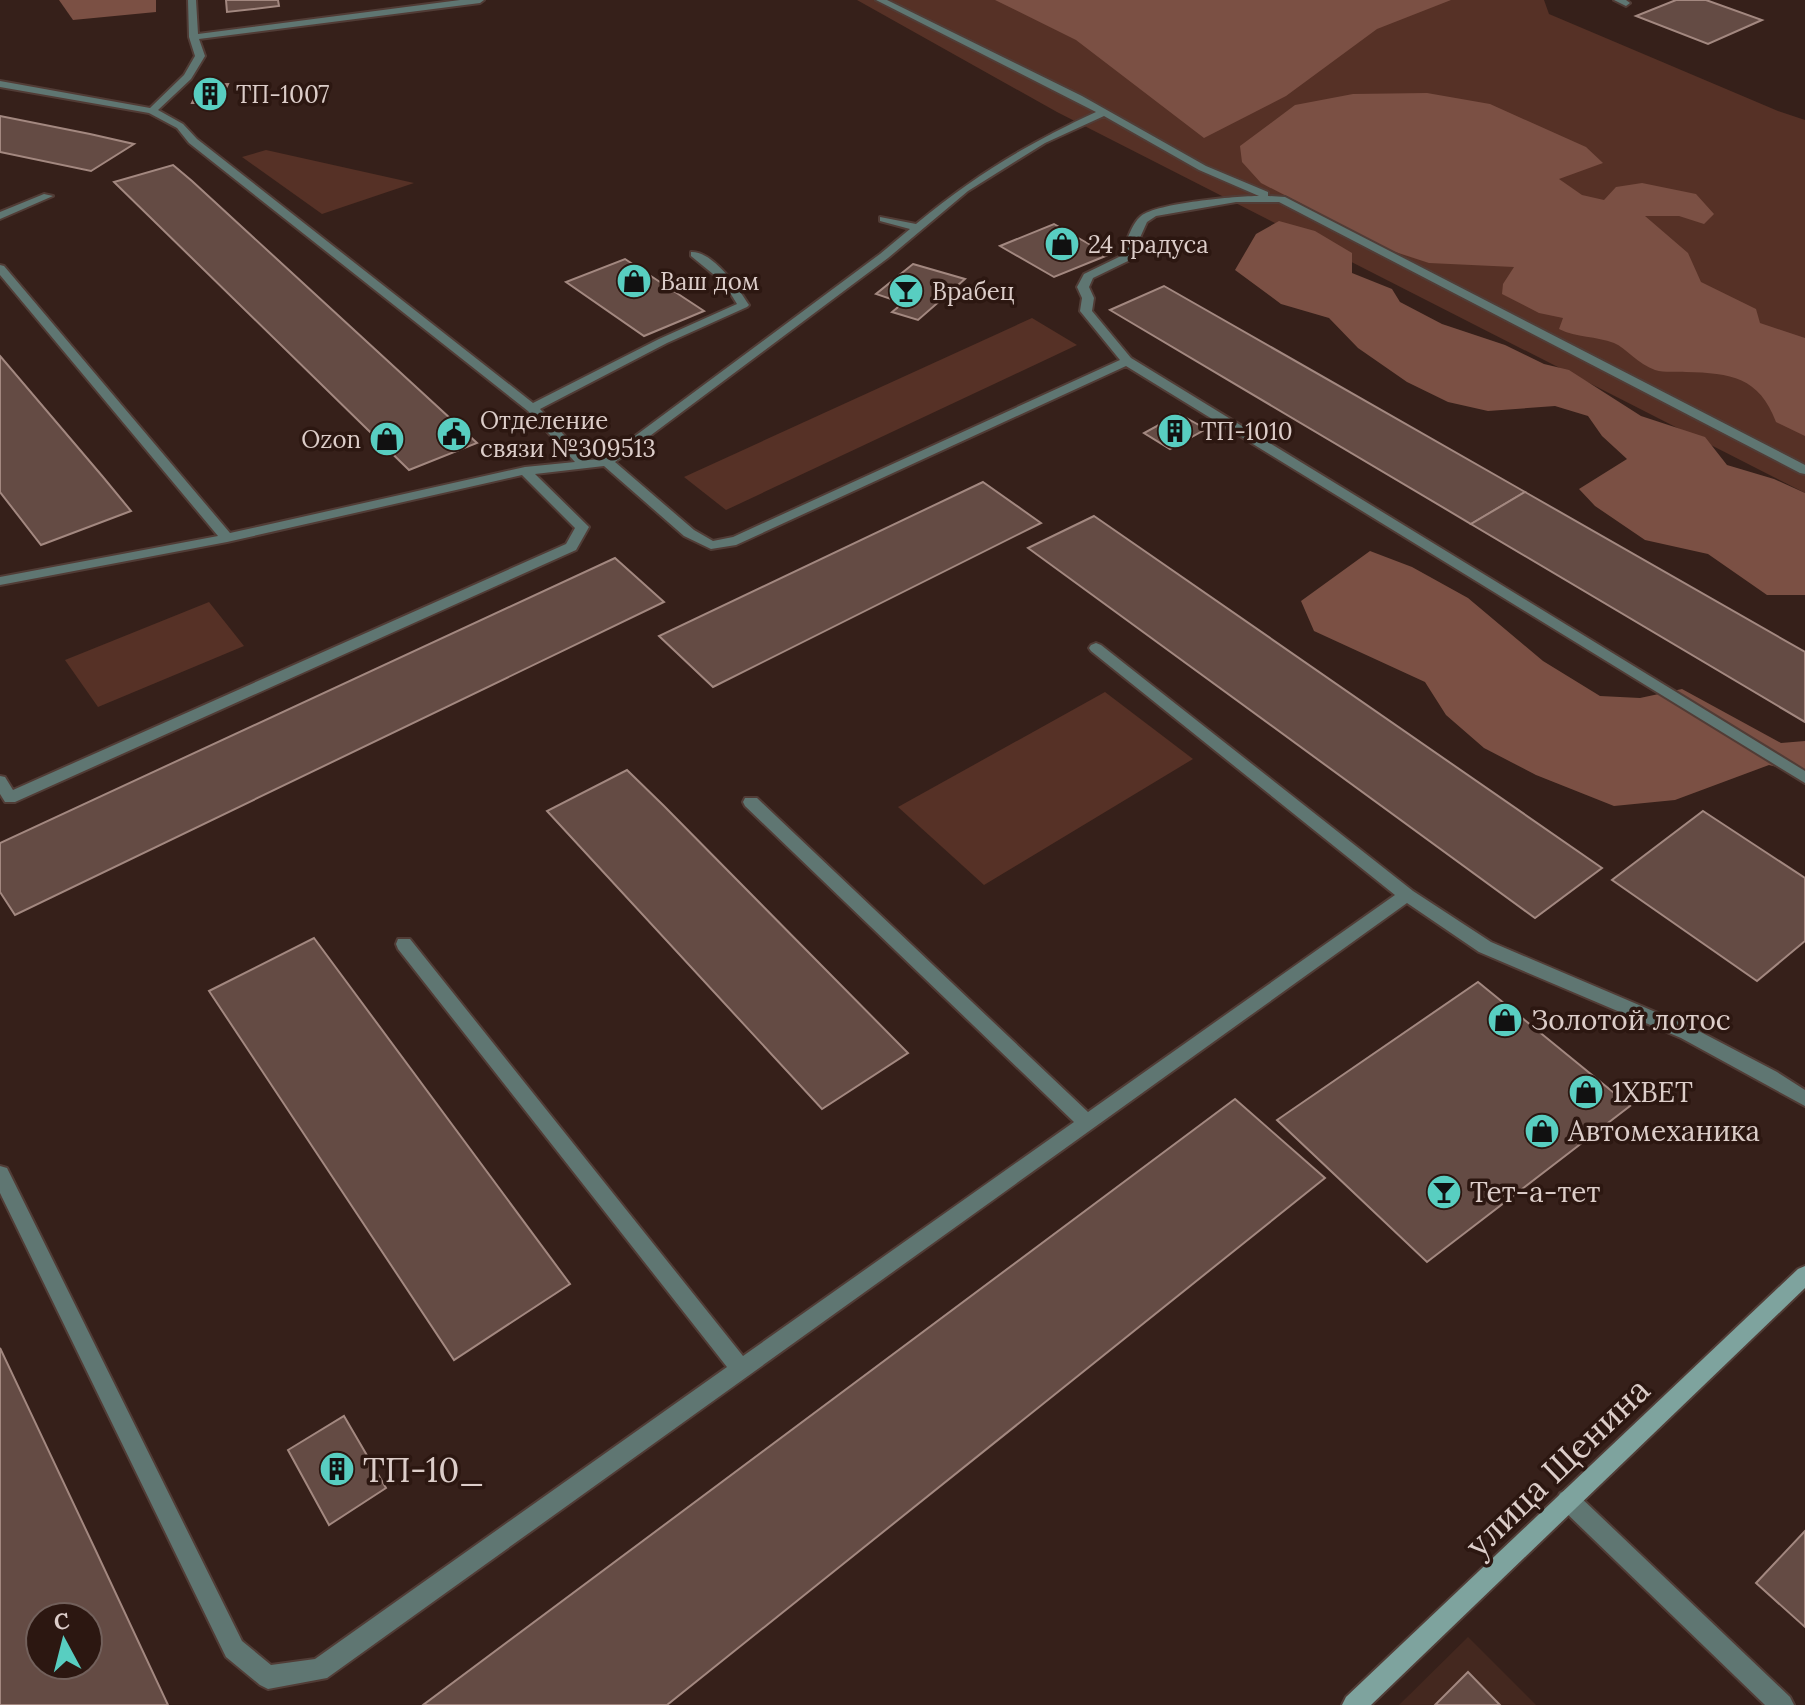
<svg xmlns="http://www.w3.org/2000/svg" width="1805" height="1705" viewBox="0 0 1805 1705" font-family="Lora,serif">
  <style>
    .built { fill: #44281f }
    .green { fill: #563126 }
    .forest { fill: #7b5044 }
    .building { fill: #644b44; stroke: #a38880; stroke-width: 2; fill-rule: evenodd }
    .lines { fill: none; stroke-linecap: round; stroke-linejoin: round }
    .lane-casing { stroke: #513c36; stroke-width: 4 }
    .secondary-casing { stroke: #513c36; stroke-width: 4 }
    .lane { fill: #5f7672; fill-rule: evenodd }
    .secondary { fill: #7ea39e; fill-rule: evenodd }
    .labels { text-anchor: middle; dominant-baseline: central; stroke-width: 7; stroke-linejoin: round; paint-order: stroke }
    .far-poi-label { font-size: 24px; fill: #dccdc9; stroke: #2c1711; text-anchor: start }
    .poi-label { font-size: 28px; fill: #dccdc9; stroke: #2c1711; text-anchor: start }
    .near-street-label { font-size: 34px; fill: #dccdc9; stroke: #2c1711 }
    .near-poi-label { font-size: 34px; fill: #dccdc9; stroke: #2c1711; text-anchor: start }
  </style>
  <rect width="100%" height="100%" fill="#36201a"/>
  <polygon class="built" points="1468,1637 1536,1705 1399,1705"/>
  <g class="green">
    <polygon points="857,0 1544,0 1549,14 1778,111 1805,120 1805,493 1057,112"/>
    <polygon points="266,150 414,183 322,214 242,157"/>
    <polygon points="1032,318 1077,345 726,510 684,477"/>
    <polygon points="209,602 244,646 98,707 65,660"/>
    <polygon points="1105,692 1193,759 984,885 898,807"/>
  </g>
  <g class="forest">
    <polygon points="59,0 156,0 156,12 73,20"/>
    <polygon points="995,0 1451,0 1377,29 1286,96 1204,138 1076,40"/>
    <path d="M1427,93L1490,104L1586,147L1603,163L1559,179L1582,195L1604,200L1616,187L1642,183L1696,194L1714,214L1704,224L1679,216H1645L1688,253L1701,282L1756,309L1760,323L1805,338V436L1776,422C1759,377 1731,373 1686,372C1677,371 1665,373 1655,370C1638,364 1626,348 1614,343C1596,336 1577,338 1559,329L1563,318L1539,313L1502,294L1503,284L1514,267L1429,263L1380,247L1334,226L1302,204L1261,183L1242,162L1240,146L1295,105L1353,94Z"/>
    <polygon points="1279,221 1315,231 1352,253 1352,273 1392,289 1400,302 1442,324 1505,345 1544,364 1569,370 1641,416 1705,437 1727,465 1774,479 1805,493 1805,595 1767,595 1708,554 1645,540 1595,506 1579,489 1627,459 1602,436 1588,416 1555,406 1488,411 1448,402 1407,382 1358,348 1329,318 1281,304 1235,270 1256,234"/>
    <polygon points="1370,551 1412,567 1468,598 1543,661 1600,696 1640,698 1682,689 1781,743 1805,741 1805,774 1769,765 1675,800 1614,806 1536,775 1484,748 1446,715 1425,682 1314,631 1301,601"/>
  </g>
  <g class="building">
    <polygon points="226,0 278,0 279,6 227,12"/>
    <polygon points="1676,0 1706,0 1762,20 1708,44 1636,16"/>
    <polygon points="228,84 219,103 192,103 201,85"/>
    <polygon points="0,116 90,134 134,144 91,171 0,152"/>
    <polygon points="173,165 192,181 477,443 409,470 114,182"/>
    <polygon points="1054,224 1108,255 1054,277 1000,246"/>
    <polygon points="625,259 704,311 644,336 566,282"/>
    <polygon points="913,264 965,279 918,320 892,312 903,303 876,294"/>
    <polygon points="1164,286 1525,492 1471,524 1110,310"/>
    <polygon points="0,356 103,477 131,511 41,545 0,492"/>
    <polygon points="1179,414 1206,429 1170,449 1144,433"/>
    <polygon points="983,482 1041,523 713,687 659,636"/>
    <polygon points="1525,492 1805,652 1805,722 1471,524"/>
    <polygon points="1094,516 1602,868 1535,918 1028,548"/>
    <polygon points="615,558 664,602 15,915 0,892 0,843"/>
    <polygon points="627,770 664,806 908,1053 822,1109 547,811"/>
    <polygon points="1703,811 1805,878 1805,941 1757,981 1612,880"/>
    <polygon points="314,938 570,1284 454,1360 209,991"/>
    <polygon points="1478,982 1630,1106 1427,1262 1277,1120"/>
    <polygon points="1235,1099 1325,1178 667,1705 423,1705"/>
    <path d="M0,1348L95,1549L168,1705H0ZM40,1617H88V1665H40Z"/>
    <polygon points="344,1416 386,1488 329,1525 288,1450"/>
    <polygon points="1805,1531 1805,1627 1756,1583"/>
    <polygon points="1468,1672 1500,1705 1435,1705"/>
  </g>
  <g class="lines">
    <defs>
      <g id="lane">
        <path d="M188,0H196L198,34L460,0H484L480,3L199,39L205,56L191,79L158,110L183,124L197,139L533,403L659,339L737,304L724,283L691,256V252C713,251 738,288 749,305L747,307L667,343L540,409L587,460L604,459L880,254L910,229L880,221V217L916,224C975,175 1027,144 1096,112L876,0H887L1082,96L1206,166L1268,192V196L1285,197L1805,465V474L1800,473L1279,202H1236L1156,216L1147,222L1130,260L1093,278L1089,287L1094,298L1092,311L1131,358L1805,771V783L1126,366L736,545L711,549L684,536L604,466L535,474L589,527L576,550L15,802H5L0,794V776L5,777L13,790L566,544L575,528L522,475L227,542L0,585V577L218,536L0,275V265L4,266L230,533L525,467L575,462L528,411L189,143L177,128L149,113L0,87V81L150,108L184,75L195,56L189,37ZM1104,116L1199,170L1259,196C1236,196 1157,203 1141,216C1131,224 1126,244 1121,256L1084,274L1077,287L1082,298L1080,311L1120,360L733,537L713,541L694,530L615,462L888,258L968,191L1045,143Z"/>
        <polygon points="1614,0 1626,0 1630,3 1626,6"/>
        <polygon points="44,194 53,196 0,219 0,212"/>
        <polygon points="1096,643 1101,645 1413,891 1491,942 1693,1028 1777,1072 1805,1090 1805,1106 1681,1038 1479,952 1407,903 327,1678 268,1689 260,1685 226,1657 0,1193 0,1166 7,1168 242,1641 271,1665 315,1659 727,1367 398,949 396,944 398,939 410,939 743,1356 1074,1122 745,806 743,802 745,798 757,798 1088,1112 1395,895 1091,651 1089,648 1091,645"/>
        <polygon points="1568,1489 1576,1493 1790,1697 1794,1705 1765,1705 1560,1507 1557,1500 1560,1493"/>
      </g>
      <polygon id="secondary" points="1805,1266 1805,1288 1371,1705 1342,1705 1346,1697 1798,1269"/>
    </defs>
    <use href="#lane" class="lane-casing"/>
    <use href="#secondary" class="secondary-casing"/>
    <use href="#lane" class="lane"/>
    <use href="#secondary" class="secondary"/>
  </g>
  <defs>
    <symbol id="building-disc" viewBox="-11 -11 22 22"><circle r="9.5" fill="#58cec1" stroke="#2c1711"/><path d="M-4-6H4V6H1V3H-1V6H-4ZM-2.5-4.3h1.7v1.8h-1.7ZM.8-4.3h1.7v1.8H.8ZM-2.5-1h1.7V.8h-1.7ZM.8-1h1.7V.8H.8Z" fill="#111"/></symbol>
    <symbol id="shop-disc" viewBox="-11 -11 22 22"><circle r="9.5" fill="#58cec1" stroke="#2c1711"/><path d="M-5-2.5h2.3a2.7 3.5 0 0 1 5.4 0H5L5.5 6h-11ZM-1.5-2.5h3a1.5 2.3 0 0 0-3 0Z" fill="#111"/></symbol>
    <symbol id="bar-disc" viewBox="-11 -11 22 22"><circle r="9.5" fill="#58cec1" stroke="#2c1711"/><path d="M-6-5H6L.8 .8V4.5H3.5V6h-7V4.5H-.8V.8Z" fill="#111"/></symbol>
    <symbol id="civic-disc" viewBox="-11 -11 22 22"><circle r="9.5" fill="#58cec1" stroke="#2c1711"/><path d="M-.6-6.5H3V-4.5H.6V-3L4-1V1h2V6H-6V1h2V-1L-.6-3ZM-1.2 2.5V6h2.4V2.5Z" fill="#111"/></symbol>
  </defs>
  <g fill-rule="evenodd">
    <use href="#building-disc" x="190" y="74" width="40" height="40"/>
    <use href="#shop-disc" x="1042" y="224" width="40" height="40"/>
    <use href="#shop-disc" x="614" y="261" width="40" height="40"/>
    <use href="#bar-disc" x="886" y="271" width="40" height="40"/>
    <use href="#building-disc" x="1155" y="411" width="40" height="40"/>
    <use href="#civic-disc" x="434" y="414" width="40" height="40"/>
    <use href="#shop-disc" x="367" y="419" width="40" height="40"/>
    <use href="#shop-disc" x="1485" y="1000" width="40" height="40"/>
    <use href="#shop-disc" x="1566" y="1072" width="40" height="40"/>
    <use href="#shop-disc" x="1522" y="1111" width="40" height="40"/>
    <use href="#bar-disc" x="1424" y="1172" width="40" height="40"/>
    <use href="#building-disc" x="317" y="1449" width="40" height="40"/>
  </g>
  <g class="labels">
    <g class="far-poi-label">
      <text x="236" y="94">ТП-1007</text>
      <text x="1088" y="244">24 градуса</text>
      <text x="660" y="281">Ваш дом</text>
      <text x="932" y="291">Врабец</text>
      <text x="480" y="420">Отделение<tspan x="480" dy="28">связи №309513</tspan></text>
      <text x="1201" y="431">ТП-1010</text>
      <text x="361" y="439" text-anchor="end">Ozon</text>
    </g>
    <g class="poi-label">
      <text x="1531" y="1020">Золотой лотос</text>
      <text x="1612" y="1092">1XBET</text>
      <text x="1568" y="1131">Автомеханика</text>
      <text x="1470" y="1192">Тет-а-тет</text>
    </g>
    <g class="near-street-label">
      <text transform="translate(1557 1467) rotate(-44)">улица Щенина</text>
    </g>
    <g class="near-poi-label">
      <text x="363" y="1469">ТП-10_</text>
    </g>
  </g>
  <g transform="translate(64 1641) rotate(353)"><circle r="38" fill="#2c1711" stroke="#72605b" stroke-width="2"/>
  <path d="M0-6L14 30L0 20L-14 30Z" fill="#58cec1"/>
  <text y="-12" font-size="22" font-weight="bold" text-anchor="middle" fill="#dccdc9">С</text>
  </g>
</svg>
